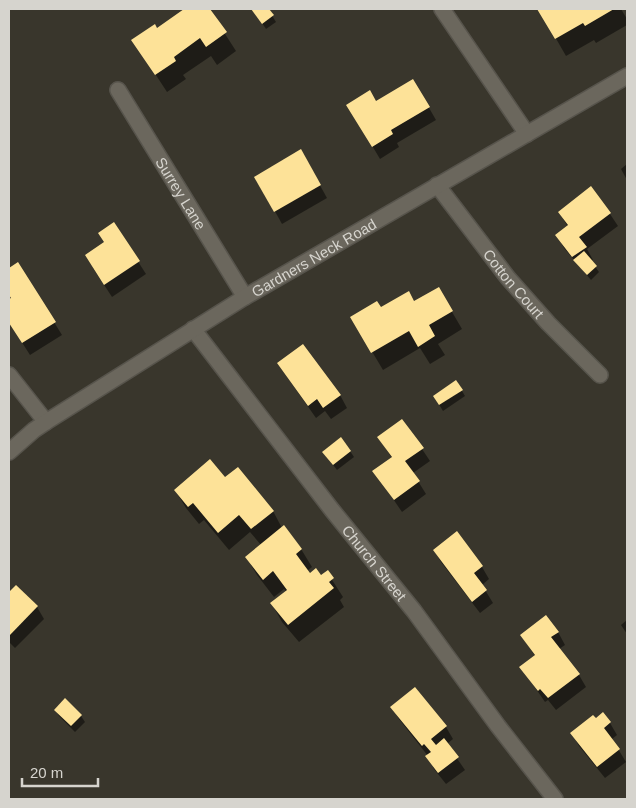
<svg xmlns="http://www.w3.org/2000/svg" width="636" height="808" viewBox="0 0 636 808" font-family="Arial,sans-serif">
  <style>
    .shadow { fill: #0007 }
    .building { fill: #fde298 }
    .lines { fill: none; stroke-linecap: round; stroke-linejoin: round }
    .minor-casing { stroke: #57544c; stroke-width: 18 }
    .minor { stroke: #6b675d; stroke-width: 15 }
    .labels { text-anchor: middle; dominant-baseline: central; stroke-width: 5; stroke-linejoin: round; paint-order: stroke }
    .street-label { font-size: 15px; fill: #d6d4ce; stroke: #39362c }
  </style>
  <rect width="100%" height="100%" fill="#39362c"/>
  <g class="shadow">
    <polygon points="186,9 209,9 236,51 217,65 211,56 183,75 186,79 167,92 133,40 157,30"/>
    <polygon points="253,9 268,9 276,22 266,29"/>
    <polygon points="539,9 621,9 627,19 627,25 596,43 594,40 566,56"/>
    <polygon points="413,80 436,120 397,143 399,147 380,159 348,105 376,102"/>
    <polygon points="301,151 327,198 282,224 256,177"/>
    <polygon points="627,164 627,180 621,169"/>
    <polygon points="591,188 610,214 618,226 587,249 593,260 591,261 599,272 591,280 564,248 557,235 568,227 559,212"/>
    <polygon points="114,224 146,274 112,297 93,268"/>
    <polygon points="18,264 62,335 30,355 9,322 9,301 12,299 9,294 9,270"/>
    <polygon points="438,288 462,329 438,344 445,355 430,364 420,348 383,370 352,318 381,309 414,303"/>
    <polygon points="278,364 340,395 347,408 331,419 325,411 316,418"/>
    <polygon points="462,391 465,396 443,411 434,396"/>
    <polygon points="378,437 422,449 430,461 413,473 426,494 402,512 374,471 392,458"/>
    <polygon points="350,451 354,457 337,470 324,453"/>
    <polygon points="225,479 273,511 282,528 301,549 312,567 307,571 310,574 321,577 327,572 343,597 340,600 344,607 299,642 282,622 272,604 287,592 284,589 274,597 257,575 246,557 261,545 250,532 229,550 204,520 199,524 186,508 175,490"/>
    <polygon points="457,533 482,567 489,579 482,585 493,603 480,613 441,562 434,550"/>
    <polygon points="16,587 37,607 44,619 15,648 9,642 9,594"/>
    <polygon points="627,620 627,634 621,625"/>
    <polygon points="558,632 565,645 559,649 579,675 586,687 556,710 548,700 545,702 521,667 535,656 521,635"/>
    <polygon points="415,688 446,727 453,739 447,744 465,770 446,784 434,769 428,756 399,719 392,707"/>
    <polygon points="55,710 81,716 85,722 75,732 59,716"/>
    <polygon points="596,720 610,723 617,735 612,739 626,762 605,778 579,746 572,733"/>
  </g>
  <g class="building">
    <polygon points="184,9 210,9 227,32 206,47 200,38 174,57 176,61 155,75 131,40 155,24 157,28"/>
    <polygon points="251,9 269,9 274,15 262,24"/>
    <polygon points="537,9 614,9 585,26 583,23 555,39"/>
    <polygon points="413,79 430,107 391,130 393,134 372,147 346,105 370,90 376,101"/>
    <polygon points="301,149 321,185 274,212 254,177"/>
    <polygon points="591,186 611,213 579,237 587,247 572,257 555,235 568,225 558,212"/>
    <polygon points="114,222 140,261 104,285 85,255 104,242 98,233"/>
    <polygon points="584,251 597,266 587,275 573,260"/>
    <polygon points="18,262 56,322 22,343 9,323 9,299 11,298 9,295 9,268"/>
    <polygon points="439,287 453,311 429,325 435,336 418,347 409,331 371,353 350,317 377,301 381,307 409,291 414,301"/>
    <polygon points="303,344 341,395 323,408 317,399 308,406 277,363"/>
    <polygon points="456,380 463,390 439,405 433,396"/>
    <polygon points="402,419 424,448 405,461 420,481 394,500 372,471 392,457 377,437"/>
    <polygon points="341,437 351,451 333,465 322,452"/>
    <polygon points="210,459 225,477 238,467 274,511 251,529 239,515 218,533 193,503 188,507 174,490"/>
    <polygon points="284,525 302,549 296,554 310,573 316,568 321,575 328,570 334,578 329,582 334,588 288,625 270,603 287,590 273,571 263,580 245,557"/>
    <polygon points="457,531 483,566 474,573 487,590 472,602 433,550"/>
    <polygon points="16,585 38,606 9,636 9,592"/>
    <polygon points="546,615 559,632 551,637 580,674 548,698 540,689 538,691 519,667 535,655 520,635"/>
    <polygon points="415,687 447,726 431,739 436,745 444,738 459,757 438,773 425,756 431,752 424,744 422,746 390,707"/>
    <polygon points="65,698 82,715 71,726 54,710"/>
    <polygon points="603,712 611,722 604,728 620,749 597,767 570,733 593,715 596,718"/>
  </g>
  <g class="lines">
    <defs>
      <g id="minor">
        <polyline points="442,9 527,134"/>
        <path id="s1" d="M118,90L245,297"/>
        <path id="s2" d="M437,185L508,278L548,323L600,375"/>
        <path id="s3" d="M193,329L332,510L414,611L498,726L555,799"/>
        <polyline points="9,375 46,422"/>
        <path id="s4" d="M9,452L34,430L46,422L245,297L627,76"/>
      </g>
    </defs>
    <use href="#minor" class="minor-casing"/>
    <use href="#minor" class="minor"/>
  </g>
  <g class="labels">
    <g class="street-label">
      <text stroke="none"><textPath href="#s1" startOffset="121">Surrey Lane</textPath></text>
      <text stroke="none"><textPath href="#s4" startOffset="362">Gardners Neck Road</textPath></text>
      <text stroke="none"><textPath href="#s2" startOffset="125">Cotton Court</textPath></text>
      <text stroke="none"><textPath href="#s3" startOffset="296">Church Street</textPath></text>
    </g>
  </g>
  <rect width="636" height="808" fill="none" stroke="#d6d4ce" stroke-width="20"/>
  <path d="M22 778v8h76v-8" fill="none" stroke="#d6d4ce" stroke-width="2.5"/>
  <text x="30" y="778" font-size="15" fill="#d6d4ce" stroke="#39362c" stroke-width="4" paint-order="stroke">20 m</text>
</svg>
